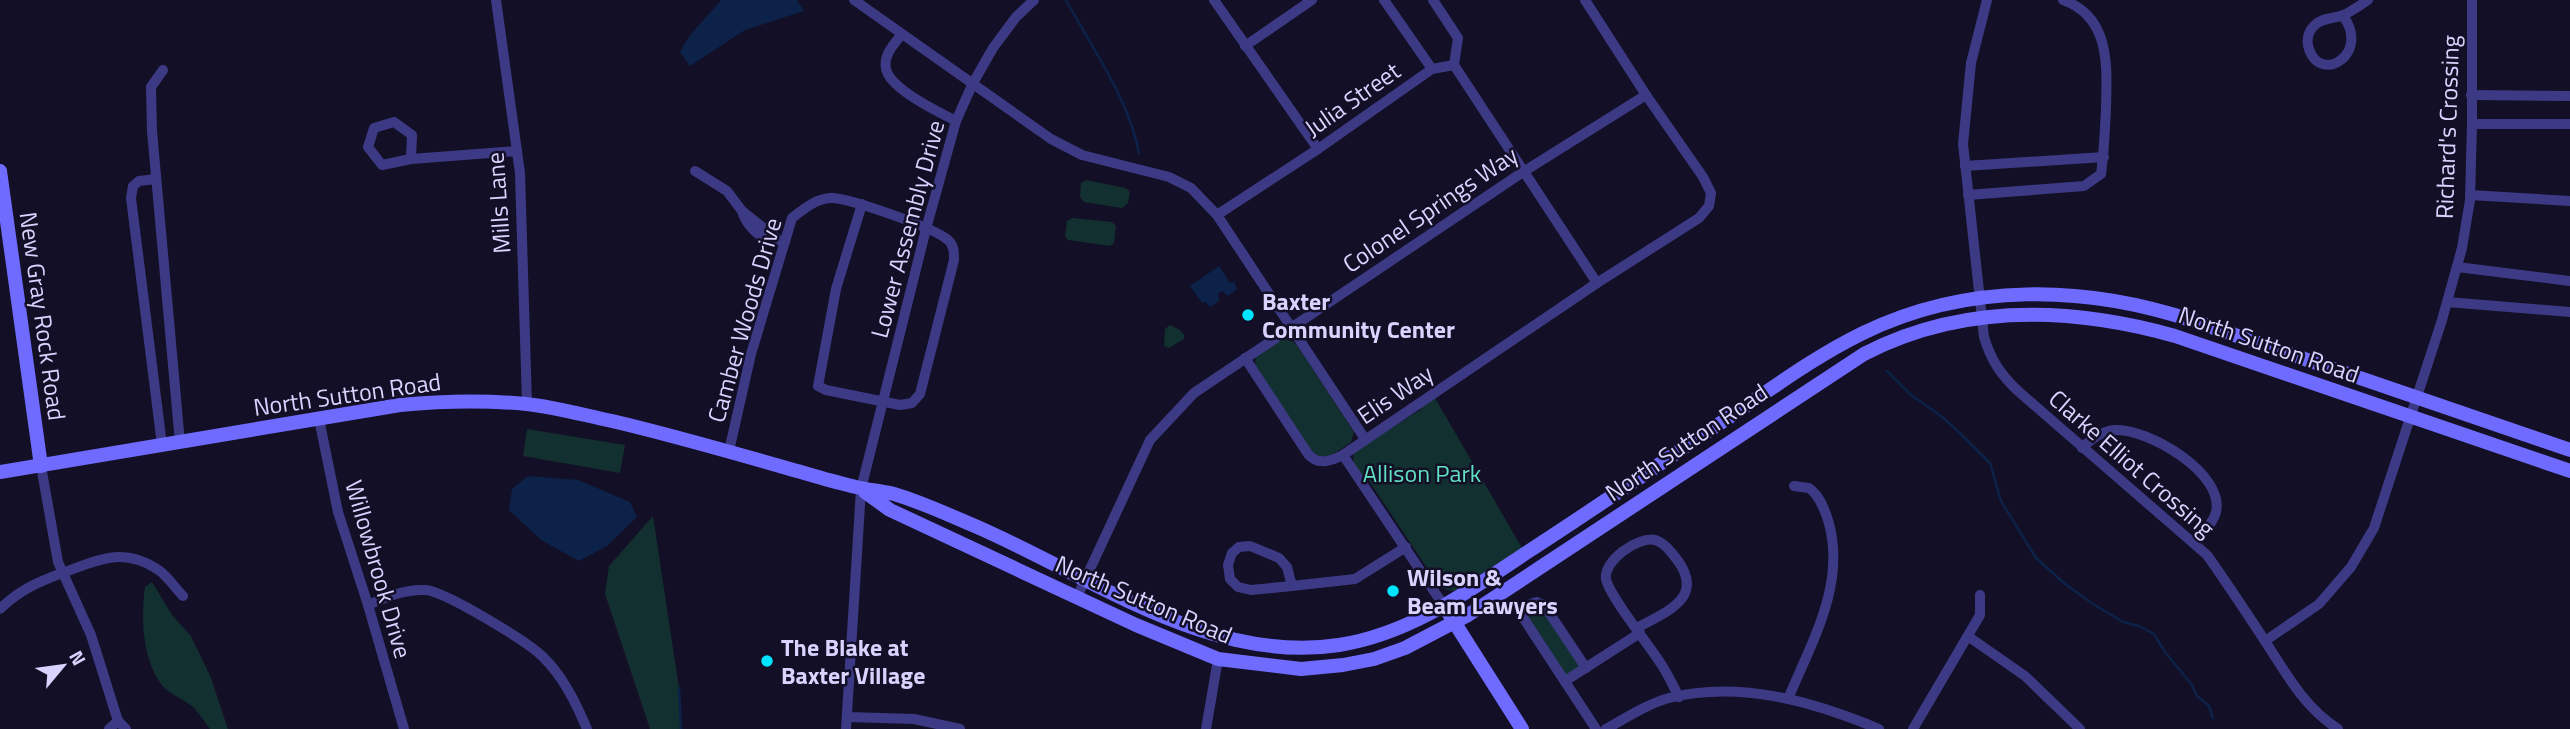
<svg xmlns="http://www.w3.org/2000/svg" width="2570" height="729" viewBox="0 0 2570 729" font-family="'Titillium Web',sans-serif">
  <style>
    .green { fill: #12302f }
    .water { fill: #0c2248 }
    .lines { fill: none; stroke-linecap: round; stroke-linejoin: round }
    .stream { stroke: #0c2248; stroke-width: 2.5 }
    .street { stroke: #3d3a85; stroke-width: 10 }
    .secondary { stroke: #6f6bff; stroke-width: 14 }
    .poi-dot { fill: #00e5ff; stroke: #130f26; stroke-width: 2.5 }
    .labels { text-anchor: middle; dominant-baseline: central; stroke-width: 5; stroke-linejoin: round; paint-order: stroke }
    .street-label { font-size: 24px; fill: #d9d4ff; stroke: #130f26 }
    .poi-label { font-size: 24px; font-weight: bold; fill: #d9d4ff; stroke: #130f26; text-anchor: start }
    .park-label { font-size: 24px; fill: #5fe0c0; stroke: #130f26 }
  </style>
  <rect width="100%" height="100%" fill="#130f26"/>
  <g class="green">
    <polygon points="1086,180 1126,188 1130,192 1128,203 1122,208 1084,202 1080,197 1081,183"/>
    <polygon points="1072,218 1112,222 1116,226 1114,243 1110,246 1068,240 1065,236 1067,221"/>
    <polygon points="1170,325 1180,330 1184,335 1184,339 1169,348 1164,346 1165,329"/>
    <path d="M1287,337L1297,345L1354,432L1351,442C1339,450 1328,461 1313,454L1255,365L1256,357L1281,339Z"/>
    <path d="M1435,398L1522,548L1454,591C1440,590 1429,583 1427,568L1367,478C1358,474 1351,462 1354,452L1420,410L1422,406Z"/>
    <polygon points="527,429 625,445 620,473 523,456"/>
    <polygon points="653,516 679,688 681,729 650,729 605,594 609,566"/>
    <path d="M152,582L172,615L191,636L211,678L228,729H210C205,722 199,713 193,707C184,699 168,694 161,684C142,657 141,618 145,587Z"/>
    <polygon points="1532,606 1542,607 1581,666 1565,676 1528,621 1527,612"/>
  </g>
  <g class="water">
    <path d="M721,0H797L804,11L745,30L690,66L680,52C690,31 707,18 721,0Z"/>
    <polygon points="1219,266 1230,283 1234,281 1237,289 1228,296 1222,291 1218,294 1219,301 1210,307 1205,302 1202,303 1190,286"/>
    <polygon points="528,476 578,480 630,502 637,517 607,546 579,561 541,540 509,510 512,489"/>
  </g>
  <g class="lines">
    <g class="stream">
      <path d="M1066,0C1092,48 1129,99 1139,153"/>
      <polyline points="1887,371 1911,395 1941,416 1961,434 1990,463 2001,501 2036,558 2064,583 2093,604 2123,622 2139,626 2154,634 2165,652 2192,685 2197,696 2209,706 2213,718"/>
      <polyline points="679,688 681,729"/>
    </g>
    <g class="street">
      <polyline points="496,0 520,173 527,404"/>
      <polyline points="854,0 1051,139 1082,155 1169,177 1191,188 1217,215 1365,439"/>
      <polyline points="1214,0 1318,149"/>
      <polyline points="1384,0 1432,69"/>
      <polyline points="1433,0 1458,38 1454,65"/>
      <path d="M1987,0L1971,63L1963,144L1984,337C1991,360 2000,374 2018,391L2207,555C2227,583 2246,612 2265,641C2287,675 2304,707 2338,729"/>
      <path d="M2343,16C2371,53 2321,85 2309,49C2306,40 2308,31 2315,25C2323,17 2336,19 2346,14C2353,10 2361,5 2368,0"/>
      <path d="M901,35C893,45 883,56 886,69C890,89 939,112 956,121"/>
      <polyline points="1245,46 1312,0"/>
      <polyline points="1454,65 1597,283"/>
      <polyline points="163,70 151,87 152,131 180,443"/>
      <polyline points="2471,95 2570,96"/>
      <polyline points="2472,124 2570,124"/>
      <polyline points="411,159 382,165 368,147 374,128 394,122 412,135 411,159 517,151"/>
      <polyline points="1965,166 2104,157"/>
      <polyline points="695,171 727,191 742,211"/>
      <polyline points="156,179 139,181 133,186 131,198 162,445"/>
      <path d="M1968,195L2084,186L2101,174C2104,152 2105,130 2106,108C2107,67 2111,17 2063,0"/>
      <polyline points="2470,195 2570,201"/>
      <polyline points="1217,215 1318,149 1432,69 1454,65"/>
      <path d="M776,238L742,211C745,222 756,236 768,239C774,240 778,239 785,242"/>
      <polyline points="2457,267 2570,281"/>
      <polyline points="2447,302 2570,312"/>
      <path d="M1245,358L1308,454C1318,466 1331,461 1343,455L1597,283L1699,218L1709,206L1711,193L1703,177L1646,95L1585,0"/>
      <polyline points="319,419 338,512 368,605 404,729"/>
      <path d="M2082,448C2091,439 2102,431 2115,430C2147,428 2225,473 2216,512C2213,524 2202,533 2194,542"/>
      <path d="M729,451L751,354L792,218C804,209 815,199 830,198C847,197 935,228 948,240C954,245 954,252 954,260L920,394L912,403L900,405L826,390L818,386L836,289L862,204"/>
      <polyline points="1343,455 1444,606"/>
      <polyline points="41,466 58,562 91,635 118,721 126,729"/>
      <polyline points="1292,586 1287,567 1279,558 1250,546 1239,547 1232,553 1228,565 1230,579 1238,587 1251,590 1292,586 1355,579 1406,547"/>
      <polyline points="1077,597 1150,440 1194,393 1523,172 1646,95"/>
      <path d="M368,605C387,597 405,589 425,590C445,591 526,641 542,656C563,676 576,703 587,729"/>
      <path d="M0,609C19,590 40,581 65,572C98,560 123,547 157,569C167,575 175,588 183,596"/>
      <path d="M1637,628C1665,612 1705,599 1678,561C1673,554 1664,542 1655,540C1638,536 1603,561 1606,579C1609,596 1650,646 1661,664C1668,674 1673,686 1679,697"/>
      <polyline points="1969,637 2025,676 2080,729"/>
      <polyline points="2265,641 2319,604 2351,567 2374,528 2442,320 2462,248 2470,200 2472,124 2472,0"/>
      <path d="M1586,668L1544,605L1537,602C1528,604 1522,610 1524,619L1596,729"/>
      <polyline points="1565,681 1640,633"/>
      <path d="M1788,699C1812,641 1847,583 1828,520C1824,508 1819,495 1809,488L1794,486"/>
      <polyline points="847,717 914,719 960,729"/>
      <polyline points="109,729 118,721"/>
      <polyline points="846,729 861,489 926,229 956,121 973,83 993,48 1016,17 1034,0"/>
      <polyline points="1206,729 1218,659"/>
      <path d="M1606,729C1626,718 1647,704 1669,698C1740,680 1814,702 1879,729"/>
      <polyline points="1913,729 1980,615 1980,595"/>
    </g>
    <g class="secondary">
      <polyline points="0,171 41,466"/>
      <path d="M0,472L400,405C442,401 484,400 526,404C555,407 583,415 612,421C672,435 731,452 790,469C812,475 834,482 856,487C868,490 882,491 894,494C921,502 949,515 975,526C1089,575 1210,665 1339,645C1411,634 1470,590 1529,551C1597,507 1664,461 1731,416C1774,387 1816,356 1863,333C1968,282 2085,285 2194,321L2570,450"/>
      <path d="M865,492L890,510L1136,625L1218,659L1301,669L1343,665L1374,659L1405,648L1468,615L1864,354C1963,303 2071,307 2175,336L2570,471"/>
      <polyline points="1444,606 1522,729"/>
    </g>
  </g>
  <g class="poi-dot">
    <circle cx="1248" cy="315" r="7"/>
    <circle cx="1393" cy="591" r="7"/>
    <circle cx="767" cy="661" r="7"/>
  </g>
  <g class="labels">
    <g class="street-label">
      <text transform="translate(1352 99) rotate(-35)">Julia Street</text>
      <text transform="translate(2447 127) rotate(-88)">Richard's Crossing</text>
      <text transform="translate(498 203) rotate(-94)">Mills Lane</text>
      <text transform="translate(1430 209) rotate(-34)">Colonel Springs Way</text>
      <text transform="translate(907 229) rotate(-75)">Lower Assembly Drive</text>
      <text transform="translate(43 316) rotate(82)">New Gray Rock Road</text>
      <text transform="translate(744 320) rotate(-74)">Camber Woods Drive</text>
      <text transform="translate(2269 344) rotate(19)">North Sutton Road</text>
      <text transform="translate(347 394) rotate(-8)">North Sutton Road</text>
      <text transform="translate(1395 394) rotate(-34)">Elis Way</text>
      <text transform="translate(1686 442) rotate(-34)">North Sutton Road</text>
      <text transform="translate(2132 463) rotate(41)">Clarke Elliot Crossing</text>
      <text transform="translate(379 569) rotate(74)">Willowbrook Drive</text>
      <text transform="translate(1144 599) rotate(23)">North Sutton Road</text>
    </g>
    <g class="poi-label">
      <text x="1262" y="301">Baxter<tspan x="1262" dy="28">Community Center</tspan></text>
      <text x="1407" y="577">Wilson &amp;<tspan x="1407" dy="28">Beam Lawyers</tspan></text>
      <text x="781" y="647">The Blake at<tspan x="781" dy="28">Baxter Village</tspan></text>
    </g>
    <g class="park-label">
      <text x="1422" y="473">Allison Park</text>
    </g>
  </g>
  <g transform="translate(63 666) rotate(61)" stroke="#130f26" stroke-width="5" paint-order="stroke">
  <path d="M0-5L12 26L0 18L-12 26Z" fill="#d9d4ff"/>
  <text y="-10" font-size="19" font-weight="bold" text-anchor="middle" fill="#d9d4ff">N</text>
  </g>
</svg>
